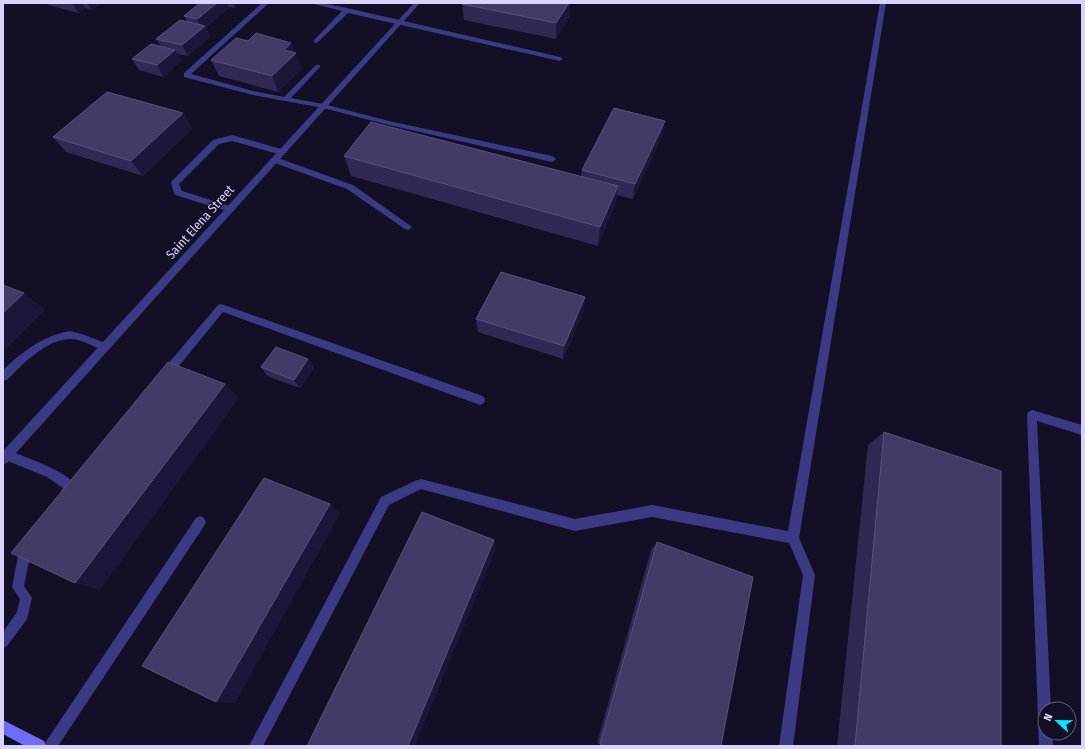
<svg xmlns="http://www.w3.org/2000/svg" width="1085" height="749" viewBox="0 0 1085 749" font-family="'Fira Sans Condensed',sans-serif">
  <style>
    .lines { fill: none; stroke-linecap: round; stroke-linejoin: round }
    .lane { fill: #3d3a85; fill-rule: evenodd }
    .street { fill: #3d3a85; fill-rule: evenodd }
    .secondary { fill: #6f6bff; fill-rule: evenodd }
    .wall { fill: #312854 }
    .shaded-wall { fill: #1d163a }
    .building { fill: #433a66; stroke: #5a527e }
    .labels { text-anchor: middle; dominant-baseline: central; stroke-width: 3; stroke-linejoin: round; paint-order: stroke }
    .street-label { font-size: 13px; fill: #d9d4ff; stroke: #130f26 }
  </style>
  <rect width="100%" height="100%" fill="#130f26"/>
  <g class="lines">
    <g class="lane">
      <polygon points="262,3 269,3 191,74 253,91 284,97 316,65 320,65 320,67 291,98 323,104 389,121 552,156 556,159 552,162 389,125 323,108 253,95 184,77 184,73"/>
      <polygon points="310,3 321,3 347,8 560,57 563,59 560,61 348,13 318,42 316,43 313,41 314,40 342,11"/>
      <polygon points="880,3 886,3 799,538 815,575 793,746 779,746 803,575 789,543 652,517 575,531 421,489 389,505 263,746 249,746 381,497 417,480 421,479 575,519 652,505 788,531"/>
      <polygon points="232,135 285,150 286,152 282,155 232,141 219,144 179,184 182,191 233,207 234,209 233,211 230,212 175,195 171,183 172,181 213,140"/>
      <polygon points="275,157 353,185 412,227 408,230 405,229 347,189 272,162 272,158"/>
      <polygon points="221,304 480,395 484,397 485,400 484,403 480,405 223,312 169,378 165,379 161,378 160,375 161,372 218,305"/>
      <path d="M70,331L82,334L108,344L110,347L108,350L105,351C94,347 82,339 70,339C45,340 23,364 7,380L3,381V370C23,351 43,336 70,331Z"/>
      <polygon points="1032,410 1082,425 1082,435 1037,421 1051,709 1045,709 1045,733 1052,733 1053,746 1039,746 1027,415 1028,412"/>
      <path d="M7,450C23,456 70,472 77,487C74,492 71,496 66,498L62,497L60,493L63,488L47,477L3,459V451Z"/>
      <polygon points="200,516 204,518 206,522 204,526 58,746 43,746 196,518"/>
      <polygon points="26,540 30,542 32,546 24,586 32,598 27,619 7,646 3,648 3,632 17,612 20,599 12,587 20,546 22,542"/>
    </g>
    <polygon class="street" points="414,3 420,3 7,463 3,464 3,451"/>
    <polygon class="secondary" points="3,720 44,741 46,746 25,746 3,734"/>
  </g>
  <g class="wall">
    <polygon points="47,3 101,3 91,10 85,8 78,13 48,5"/>
    <polygon points="200,3 241,3 235,8 228,7 229,8 206,27 210,37 188,56 177,54 181,61 163,77 139,70 132,59 161,46 156,39 187,21 184,16"/>
    <polygon points="462,3 570,3 570,16 556,39 464,20 462,4"/>
    <polygon points="295,53 302,69 278,92 219,76 211,60"/>
    <polygon points="183,113 192,129 143,176 66,152 53,137"/>
    <polygon points="665,121 662,136 633,199 617,195 615,205 598,246 351,176 344,156 581,177 582,170"/>
    <polygon points="584,310 563,359 478,332 476,319"/>
    <polygon points="308,359 314,368 300,388 267,376 261,367"/>
    <polygon points="884,432 1001,746 837,746 868,445"/>
    <polygon points="657,542 604,746 597,743 651,550"/>
  </g>
  <g class="shaded-wall">
    <polygon points="72,3 82,3 85,8 78,13"/>
    <polygon points="87,3 101,3 91,10"/>
    <polygon points="217,3 227,3 229,8 206,27 210,37 188,56 182,45 202,29 197,19"/>
    <polygon points="233,3 241,3 235,8"/>
    <polygon points="569,3 570,3 570,16 556,39 556,23"/>
    <polygon points="291,43 302,69 278,92 272,76 284,50"/>
    <polygon points="175,50 181,61 163,77 157,65"/>
    <polygon points="183,113 192,129 143,176 131,161"/>
    <polygon points="665,121 662,136 633,199 635,184"/>
    <polygon points="618,186 615,205 598,246 600,227"/>
    <polygon points="24,293 45,310 3,352 3,313"/>
    <polygon points="585,297 584,310 563,359 564,346"/>
    <polygon points="308,359 314,368 300,388 294,380"/>
    <polygon points="225,384 239,398 100,590 75,583"/>
    <polygon points="330,504 340,514 235,703 216,702"/>
    <polygon points="494,540 496,549 415,746 408,746"/>
  </g>
  <g class="building">
    <polygon points="200,3 217,3 197,19 184,16"/>
    <polygon points="462,3 569,3 556,23 462,4"/>
    <polygon points="180,20 205,26 182,45 156,39"/>
    <polygon points="256,33 291,43 284,50 296,53 272,76 211,60 236,38 248,41"/>
    <polygon points="151,44 175,50 157,65 132,59"/>
    <polygon points="107,92 183,113 131,161 53,137"/>
    <polygon points="614,108 665,121 635,184 582,170"/>
    <polygon points="371,122 618,186 600,227 344,156"/>
    <polygon points="501,272 585,297 564,346 476,319"/>
    <polygon points="3,285 24,293 3,313"/>
    <polygon points="276,347 308,359 294,380 261,367"/>
    <polygon points="168,362 225,384 75,583 11,553"/>
    <polygon points="884,432 1001,471 1001,746 855,746"/>
    <polygon points="264,478 330,504 216,702 142,666"/>
    <polygon points="422,512 494,540 408,746 307,746"/>
    <polygon points="657,542 753,577 721,746 604,746 600,744"/>
  </g>
  <g class="labels">
    <g class="street-label">
      <text transform="translate(200 222) rotate(-48)">Saint Elena Street</text>
    </g>
  </g>
  <rect width="1085" height="749" fill="none" stroke="#d9d4ff" stroke-width="8"/>
  <g transform="translate(1057 721) rotate(292)"><circle r="19" fill="#130f26" stroke="#625e7d"/>
  <path d="M0-3L7 15L0 10L-7 15Z" fill="#00e5ff"/>
  <text y="-6" font-size="11" font-weight="bold" text-anchor="middle" fill="#d9d4ff">N</text>
  </g>
</svg>
